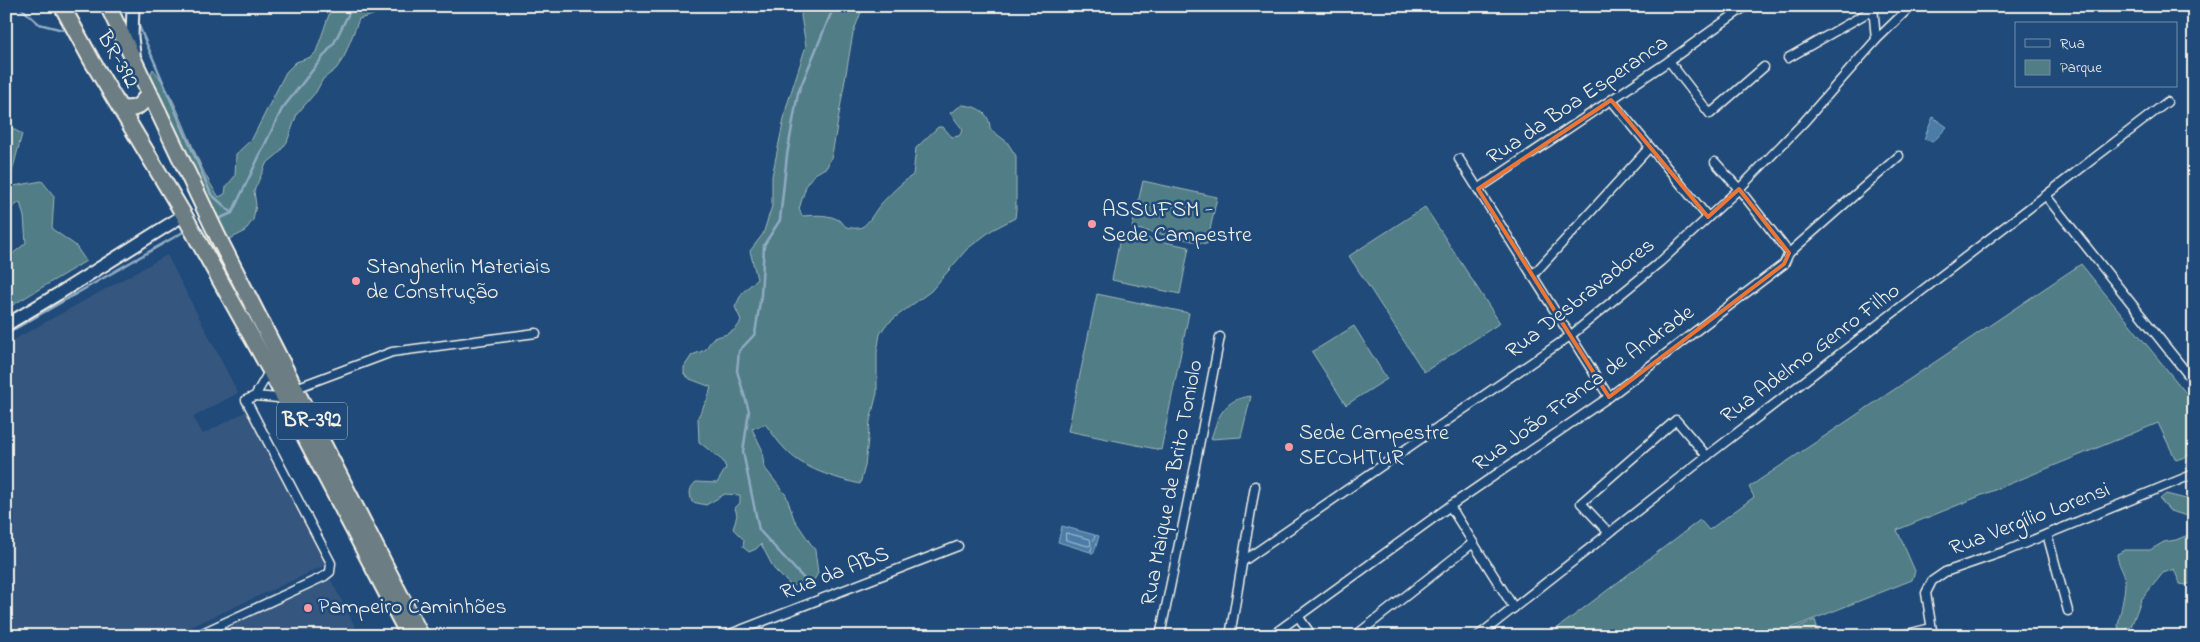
<svg xmlns="http://www.w3.org/2000/svg" width="2200" height="642" viewBox="0 0 2200 642" font-family="'Indie Flower',sans-serif">
  <style>
    .built { fill: #36577e }
    .green { fill: #517d86; stroke: #a2b7b7 }
    .water { fill: #4b7ca8; stroke: #8fabc2 }
    .lines { fill: none; stroke-linecap: round; stroke-linejoin: round }
    .shore { stroke: #b0c2ce; stroke-width: 1 }
    .stream { stroke: #8fabc2; stroke-width: 2.5 }
    .street-casing { stroke: #f4f1e8; stroke-width: 11 }
    .secondary-casing { stroke: #f4f1e8; stroke-width: 15 }
    .highway-casing { stroke: #f4f1e8; stroke-width: 19 }
    .street { stroke: #1f4a7a; stroke-width: 8 }
    .secondary { stroke: #1f4a7a; stroke-width: 11 }
    .highway { stroke: #6c7e84; stroke-width: 15 }
    .marked { fill: none; stroke: #ea7738; stroke-width: 4; stroke-linejoin: round }
    .poi-dot { fill: #ff9aa2; stroke: #1f4a7a; stroke-width: 2 }
    .labels { text-anchor: middle; dominant-baseline: central; stroke-width: 5; stroke-linejoin: round; paint-order: stroke }
    .shield { fill: #1f4a7a; stroke: #b4bfc7; stroke-width: 1 }
    .shield-label { font-size: 21px; font-weight: bold; fill: #f4f1e8 }
    .street-label { font-size: 22px; fill: #f4f1e8; stroke: #1f4a7a }
    .poi-label { font-size: 22px; fill: #f4f1e8; stroke: #1f4a7a; text-anchor: start }
  </style>
  <rect width="100%" height="100%" fill="#1f4a7a"/>
  <filter id="ink" filterUnits="userSpaceOnUse"><feTurbulence type="fractalNoise" baseFrequency=".02" numOctaves="2"/><feDisplacementMap in="SourceGraphic" scale="10" xChannelSelector="R" yChannelSelector="G"/><feConvolveMatrix kernelMatrix="1 2 1 2 8 2 1 2 1" color-interpolation-filters="sRGB"/></filter>
  <g filter="url(#ink)">
    <g class="built">
      <polygon points="167,255 238,393 193,417 203,434 247,411 326,565 171,636 11,636 6,628 6,344"/>
      <polygon points="331,580 360,636 208,636"/>
    </g>
    <g class="green">
      <path d="M332,6H378L373,15L359,19L344,57L336,69L323,79L316,92L297,114L287,142L278,154L266,164L254,191L256,205L253,220L244,232L230,239L222,229L184,148L147,82L153,69C183,105 191,159 219,197L225,194L226,187L235,176L236,154L252,139L286,72L296,62L311,57L316,52Z"/>
      <path d="M815,6L863,7L853,33L832,155L827,167L815,174L807,183L799,209L802,216C818,215 836,213 846,227C852,228 857,229 862,227C870,222 874,212 880,205C890,194 901,183 913,175L916,148L938,127H943L952,137L959,136L963,130L950,113L962,105C977,106 990,112 990,129L1007,142L1016,156V210L1015,218L992,230L967,249L931,291L897,316L885,326L880,334L877,352V393L870,421L865,466L860,484C835,478 802,469 784,448C777,441 772,432 765,424L752,429L762,449L764,467L786,495L794,519L815,550L818,573L810,587L790,585L774,569L761,544L756,549L749,552L743,547L744,540L733,529L737,515L735,508L740,503V495L725,494L706,505L692,502C689,493 689,488 696,482L717,483L726,468L723,461L699,442L698,417L708,398L711,387L690,379L684,374V367L692,355L705,350L713,338C724,335 737,333 741,320L735,307L742,293L757,279L750,251L763,234L772,206V176L787,105L806,46L801,16L802,9Z"/>
      <polygon points="6,125 22,134 8,187 42,181 54,196 52,229 75,245 86,261 6,309 6,259 26,243 24,217 20,202 6,212"/>
      <polygon points="1143,181 1217,197 1207,244 1132,228"/>
      <polygon points="1425,207 1500,323 1424,372 1349,256"/>
      <polygon points="1121,233 1189,247 1180,294 1112,280"/>
      <polygon points="2081,264 2194,403 2194,454 2176,460 2158,423 1897,530 1915,571 1912,580 1771,636 1547,636 1700,520 1709,530 1754,497 1749,487"/>
      <polygon points="1097,294 1189,313 1161,450 1068,431"/>
      <polygon points="1354,326 1387,379 1346,405 1312,352"/>
      <path d="M1251,396L1241,437L1211,439C1218,416 1224,399 1251,396Z"/>
      <path d="M2166,494L2194,501V582L2186,585L2180,584L2174,569L2163,573L2141,600L2131,627L2120,632L2118,626C2120,612 2125,596 2125,581C2125,572 2117,564 2117,554L2125,550H2150L2164,542L2176,540L2188,535V516L2170,511L2160,499Z"/>
      <polygon points="1815,620 1820,636 1778,636"/>
    </g>
    <g class="water">
      <polygon points="1933,117 1947,127 1933,142 1924,139"/>
      <polygon points="1062,526 1095,535 1093,541 1096,535 1099,536 1094,553 1091,553 1092,546 1090,552 1058,542"/>
    </g>
    <g class="lines">
      <polygon class="shore" points="1066,533 1090,539 1091,545 1088,546 1066,540"/>
      <g class="stream">
        <polyline points="19,6 39,24 63,30"/>
        <polyline points="136,26 139,26 211,194 232,213"/>
        <polyline points="216,220 232,213 282,109 334,43 351,9 360,6"/>
        <polyline points="6,334 185,231"/>
        <polyline points="806,581 759,530 743,452 749,411 737,371 739,351 755,334 761,295 764,245 780,220 787,155 798,93 834,6"/>
      </g>
      <defs>
        <g id="street">
          <polyline points="1876,40 1911,6"/>
          <polyline points="1788,58 1874,9"/>
          <polyline points="1669,61 1710,114 1764,67"/>
          <polyline points="1611,100 1708,217"/>
          <polyline points="1459,159 1609,397"/>
          <polyline points="1715,162 1739,189 1789,253"/>
          <polyline points="1478,189 1669,61 1746,6"/>
          <polyline points="2046,196 2194,382"/>
          <polyline points="1532,276 1649,148"/>
          <polyline points="296,388 392,352 536,333"/>
          <polyline points="255,396 278,398 285,402"/>
          <polyline points="1450,506 1514,608"/>
          <polyline points="1609,533 1581,503 1676,420 1707,456"/>
          <polyline points="2047,534 2068,611"/>
          <polyline points="1242,562 1570,336 1660,262 1739,189 1803,123 1876,40 1873,6"/>
          <polyline points="1298,616 1312,636"/>
          <polyline points="196,636 325,576 330,572 331,563 246,400 255,396 270,370"/>
          <polyline points="725,636 958,546"/>
          <polyline points="1160,636 1196,461 1220,337"/>
          <polyline points="1230,636 1255,486"/>
          <polyline points="1271,636 1450,506 1609,397 1784,264 1789,253 1899,156"/>
          <polyline points="1355,636 1473,543"/>
          <polyline points="1478,636 1707,456 2167,102"/>
          <polyline points="1899,636 1931,628"/>
          <polyline points="1933,636 1926,593 1932,581 1945,572 2006,551 2194,474"/>
        </g>
        <g id="secondary">
          <polyline points="133,6 132,37 134,54"/>
          <polyline points="6,325 58,294 184,215"/>
        </g>
        <g id="highway">
          <polyline points="62,6 92,61 184,215 270,370 409,636"/>
          <polyline points="108,6 218,237 421,636"/>
          <path d="M121,108C136,111 142,105 149,92"/>
        </g>
      </defs>
      <use href="#street" class="street-casing"/>
      <use href="#secondary" class="secondary-casing"/>
      <use href="#highway" class="highway-casing"/>
      <use href="#street" class="street"/>
      <use href="#secondary" class="secondary"/>
      <use href="#highway" class="highway"/>
    </g>
  </g>
  <path class="marked" d="M1611,100L1708,217L1739,189L1789,253L1784,264L1609,397L1478,189Z"/>
  <g class="poi-dot">
    <circle cx="1092" cy="224" r="5"/>
    <circle cx="356" cy="281" r="5"/>
    <circle cx="1289" cy="447" r="5"/>
    <circle cx="308" cy="608" r="5"/>
  </g>
  <g class="labels">
    <rect class="shield" x="277" y="402.5" width="70" height="37" rx="4"/>
    <g class="shield-label">
      <text x="312" y="421">BR-392</text>
    </g>
    <g class="street-label">
      <text transform="translate(117 60) rotate(60)">BR-392</text>
      <text transform="translate(1578 101) rotate(-34)">Rua da Boa Esperanca</text>
      <text transform="translate(1581 299) rotate(-38)">Rua Desbravadores</text>
      <text transform="translate(1811 354) rotate(-37)">Rua Adelmo Genro Filho</text>
      <text transform="translate(1584 389) rotate(-36)">Rua João Franca de Andrade</text>
      <text transform="translate(1173 483) rotate(-79)">Rua Maique de Brito Toniolo</text>
      <text transform="translate(2030 520) rotate(-21)">Rua Vergílio Lorensi</text>
      <text transform="translate(835 574) rotate(-21)">Rua da ABS</text>
    </g>
    <g class="poi-label">
      <text x="1102" y="211">ASSUFSM -<tspan x="1102" dy="25">Sede Campestre</tspan></text>
      <text x="366" y="268">Stangherlin Materiais<tspan x="366" dy="25">de Construção</tspan></text>
      <text x="1299" y="434">Sede Campestre<tspan x="1299" dy="25">SECOHTUR</tspan></text>
      <text x="318" y="608">Pampeiro Caminhões</text>
    </g>
  </g>
  <rect width="2200" height="642" fill="none" stroke="#1f4a7a" stroke-width="25"/>
  <rect x="12" y="12" width="2175" height="617" fill="none" stroke="#f4f1e8" stroke-width="2" filter="url(#ink)"/>
  <rect x="2015" y="22" width="162" height="65" fill="#1f4a7a" stroke="#748da6"/>
  <rect x="2025" y="39" width="25" height="8" fill="#1f4a7a" stroke="#748da6"/>
  <text x="2060" y="48" font-size="15" fill="#f4f1e8">Rua</text>
  <rect x="2025" y="60" width="25" height="15" fill="#517d86" stroke="#748da6"/>
  <text x="2060" y="72" font-size="15" fill="#f4f1e8">Parque</text>
</svg>
